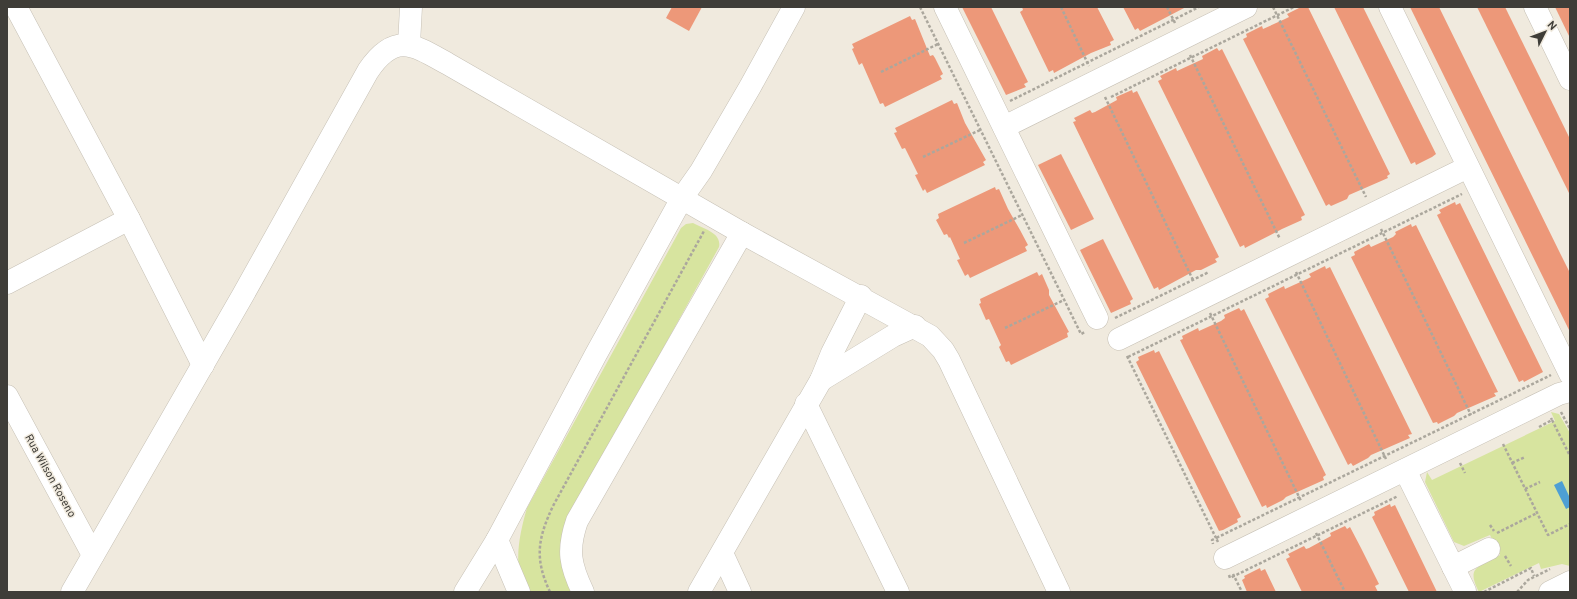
<svg xmlns="http://www.w3.org/2000/svg" width="1577" height="599" viewBox="0 0 1577 599" font-family="Overpass,sans-serif">
  <style>
    .green { fill: #d7e49f }
    .water { fill: #4e9fd4 }
    .building { fill: #ed9879 }
    .lines { fill: none; stroke-linecap: round; stroke-linejoin: round }
    .minor-casing { stroke: #c6c0b5; stroke-width: 23 }
    .path { stroke: #aba79d; stroke-width: 2.5; stroke-dasharray: 3 2; stroke-linecap: butt }
    .minor { stroke: #fff; stroke-width: 22 }
    .labels { text-anchor: middle; dominant-baseline: central; stroke-width: 3; stroke-linejoin: round; paint-order: stroke }
    .street-label { font-size: 11px; fill: #3f3d38; stroke: #f0eade }
  </style>
  <rect width="100%" height="100%" fill="#f0eade"/>
  <g class="green">
    <path d="M693,223C704,229 722,233 719,247L569,519C558,548 559,564 573,592H525C513,565 519,535 527,508L681,228L686,224Z"/>
    <path d="M1551,412L1559,414L1570,433V566L1562,564L1541,569L1539,563L1479,592C1465,565 1480,568 1500,555L1490,535L1464,546L1454,542L1425,482L1427,472L1432,480L1555,421Z"/>
  </g>
  <polygon class="water" points="1562,481 1570,498 1570,507 1566,509 1554,485"/>
  <g class="building">
    <polygon points="672,7 702,7 689,31 666,18"/>
    <polygon points="962,7 991,7 1028,82 1024,84 1026,87 1006,95"/>
    <polygon points="1022,7 1097,7 1114,40 1110,42 1111,45 1091,53 1054,73 1053,70 1049,72 1020,12 1023,10"/>
    <polygon points="1123,7 1186,7 1140,31 1138,28 1135,30"/>
    <polygon points="1301,7 1308,7 1390,174 1387,176 1388,178 1349,195 1347,199 1331,206 1329,204 1326,206 1243,39 1247,37 1246,34 1262,26 1263,29 1285,19 1289,17 1287,14"/>
    <polygon points="1334,7 1363,7 1436,154 1432,157 1416,165 1415,162 1411,164"/>
    <polygon points="1410,7 1439,7 1559,251 1570,273 1570,332"/>
    <polygon points="1477,7 1505,7 1544,86 1570,139 1570,195"/>
    <polygon points="1555,7 1570,7 1570,38"/>
    <polygon points="910,16 912,20 915,19 930,56 933,55 935,58 943,74 940,76 942,79 885,107 883,103 880,104 862,63 859,65 852,49 854,48 852,44"/>
    <polygon points="1217,48 1219,51 1222,49 1305,215 1301,217 1302,220 1282,229 1245,248 1244,245 1240,247 1158,81 1162,79 1160,76 1176,68 1177,71 1203,59 1202,56"/>
    <polygon points="1132,90 1133,93 1137,91 1219,257 1215,259 1217,262 1201,270 1196,270 1159,290 1158,287 1154,289 1073,122 1076,121 1074,118 1090,110 1092,113 1095,112 1117,100 1116,97"/>
    <polygon points="952,100 954,104 957,103 965,123 986,160 983,162 985,165 927,193 925,189 923,191 915,175 918,174 905,148 902,149 894,133 897,132 895,128"/>
    <polygon points="1061,154 1094,219 1071,230 1038,165"/>
    <polygon points="995,187 996,190 999,189 1008,209 1020,230 1028,245 1025,247 1027,251 970,278 968,274 965,276 957,260 960,259 950,237 949,238 947,234 944,235 936,220 939,218 938,214"/>
    <polygon points="1455,202 1456,205 1460,203 1543,372 1524,382 1523,380 1519,382 1437,215 1441,213 1439,210"/>
    <polygon points="1411,224 1412,227 1416,225 1498,392 1494,393 1496,396 1457,413 1454,416 1438,424 1437,422 1433,423 1351,257 1355,255 1354,252 1369,244 1371,247 1393,237 1396,234 1395,232"/>
    <polygon points="1103,239 1133,299 1130,301 1131,304 1111,313 1080,250"/>
    <polygon points="1325,266 1326,269 1330,267 1412,434 1408,435 1410,438 1371,455 1368,458 1353,466 1351,463 1348,465 1265,299 1269,297 1268,294 1284,286 1285,289 1307,279 1311,277 1309,274"/>
    <polygon points="1037,272 1039,276 1042,274 1049,290 1049,295 1069,332 1067,333 1068,337 1011,365 1009,361 1006,362 999,347 1001,345 989,319 986,320 979,304 981,303 980,299"/>
    <polygon points="1239,308 1241,311 1244,309 1326,475 1323,477 1324,480 1286,497 1283,500 1267,508 1266,505 1262,507 1180,340 1183,339 1182,336 1198,328 1199,331 1221,321 1225,318 1224,315"/>
    <polygon points="1154,350 1155,353 1159,351 1241,517 1237,519 1238,522 1223,530 1219,531 1136,362 1139,360 1138,357"/>
    <polygon points="1390,504 1391,507 1395,505 1437,592 1409,592 1372,517 1375,515 1374,512"/>
    <polygon points="1345,526 1347,529 1350,527 1361,548 1379,584 1375,586 1378,592 1302,592 1286,559 1290,557 1288,554 1304,546 1306,549 1309,548 1331,536 1330,533"/>
    <polygon points="1260,568 1261,571 1265,569 1276,592 1247,592 1242,580 1245,578 1244,576"/>
  </g>
  <g class="lines">
    <defs>
      <g id="minor">
        <polyline points="16,7 129,219 203,365"/>
        <polyline points="945,7 1097,318"/>
        <polyline points="1390,7 1570,374"/>
        <polyline points="1535,7 1570,79"/>
        <polyline points="409,44 411,7"/>
        <polyline points="1004,127 1246,7"/>
        <polyline points="7,283 129,219"/>
        <polyline points="1119,339 1468,167"/>
        <polyline points="821,380 893,336 915,326"/>
        <polyline points="7,396 93,555"/>
        <polyline points="806,404 898,592"/>
        <polyline points="1405,470 1465,591"/>
        <polyline points="722,553 740,592"/>
        <polyline points="1225,558 1559,394 1570,391"/>
        <polyline points="1453,567 1489,549"/>
        <path d="M72,592L243,295L368,71C395,31 414,45 448,64L742,233L930,336L943,350L949,360L1059,592"/>
        <polyline points="465,592 497,540"/>
        <polyline points="519,592 497,540 595,356 682,198 701,171 750,87 794,7"/>
        <path d="M583,592C570,565 567,550 577,521L742,233"/>
        <polyline points="699,592 821,380 832,353 861,296"/>
        <polyline points="1550,592 1570,582"/>
      </g>
    </defs>
    <use href="#minor" class="minor-casing"/>
    <g class="path">
      <polyline points="920,7 1081,334 1085,332"/>
      <polyline points="1061,7 1089,66"/>
      <polyline points="1167,7 1175,23"/>
      <polyline points="1273,7 1366,197"/>
      <polyline points="1190,55 1280,239"/>
      <polyline points="881,72 938,44"/>
      <polyline points="1105,97 1193,280"/>
      <polyline points="1111,97 1294,7"/>
      <polyline points="1010,101 1199,7"/>
      <polyline points="923,157 980,130"/>
      <polyline points="1381,229 1471,415"/>
      <polyline points="964,243 1022,215"/>
      <polyline points="1296,272 1386,459"/>
      <polyline points="1210,313 1301,501"/>
      <polyline points="1115,318 1209,272"/>
      <polyline points="1005,328 1064,300"/>
      <polyline points="1127,356 1216,538 1212,540 1213,544"/>
      <polyline points="1128,357 1462,194"/>
      <polyline points="1561,412 1570,429"/>
      <polyline points="1552,420 1570,456"/>
      <polyline points="1539,427 1552,420 1551,418"/>
      <polyline points="1503,444 1548,535 1570,524"/>
      <polyline points="1460,463 1465,473"/>
      <polyline points="1512,463 1525,457"/>
      <polyline points="1525,489 1540,482"/>
      <polyline points="1490,525 1494,531"/>
      <polyline points="1316,533 1345,592"/>
      <polyline points="1497,533 1537,513"/>
      <polyline points="1218,542 1216,538 1551,375"/>
      <polyline points="1505,556 1511,566"/>
      <polyline points="1233,574 1234,576 1398,496"/>
      <polyline points="1229,575 1230,578 1234,576 1242,592"/>
      <path d="M550,592C534,558 538,538 553,506L704,231"/>
      <polyline points="1484,592 1531,568 1534,576"/>
      <polyline points="1517,592 1528,580 1550,569"/>
    </g>
    <use href="#minor" class="minor"/>
  </g>
  <g class="labels">
    <g class="street-label">
      <text transform="translate(50 476) rotate(61)">Rua Wilson Roseno</text>
    </g>
  </g>
  <rect width="1577" height="599" fill="none" stroke="#3f3d38" stroke-width="16"/>
  <g transform="translate(1545 32) rotate(48)" stroke="#f0eade" stroke-width="3" paint-order="stroke">
  <path d="M0-3L7 15L0 10L-7 15Z" fill="#3f3d38"/>
  <text y="-6" font-size="11" font-weight="bold" text-anchor="middle" fill="#3f3d38">N</text>
  </g>
</svg>
